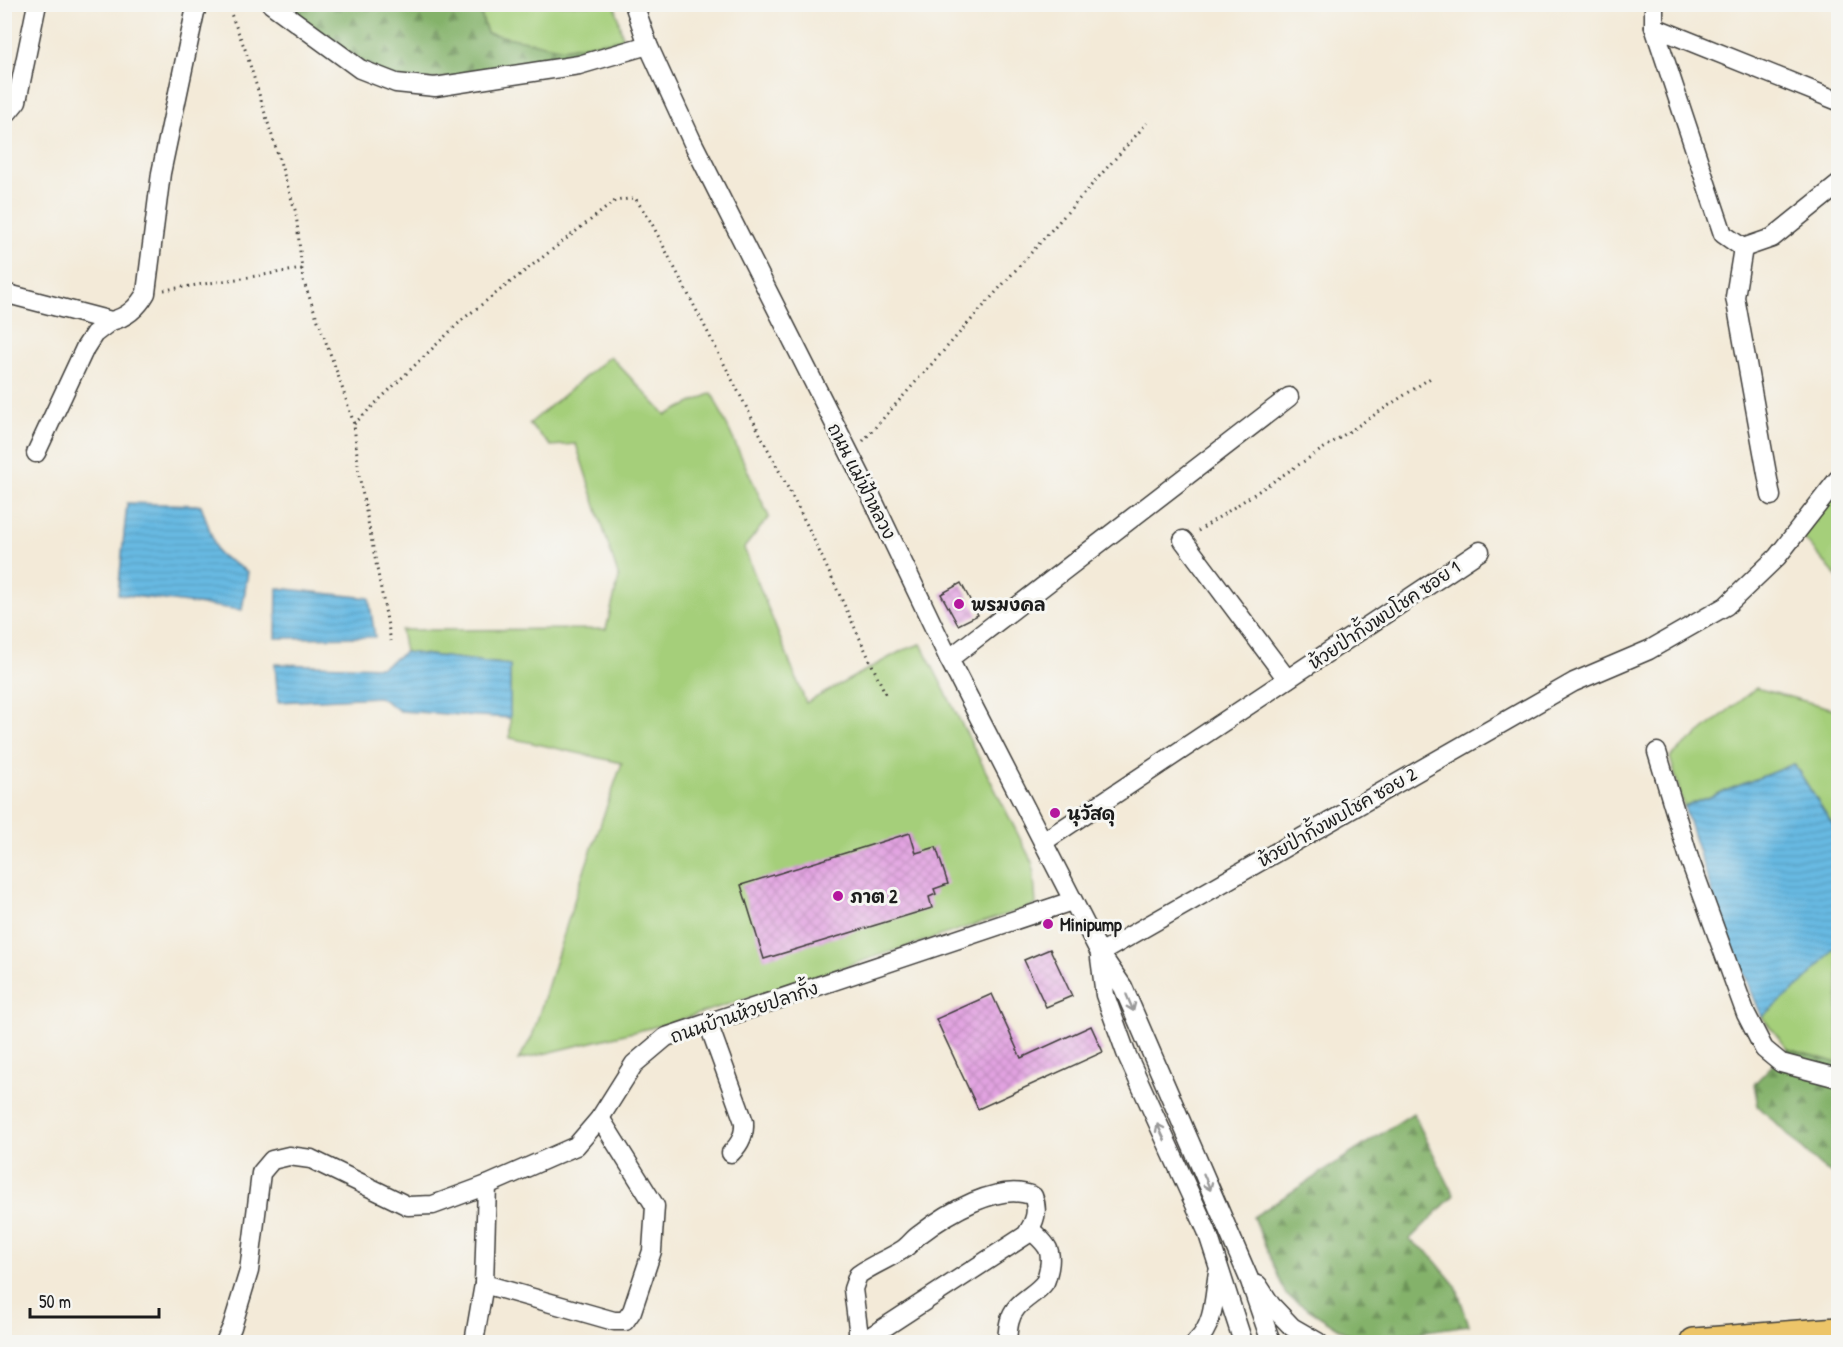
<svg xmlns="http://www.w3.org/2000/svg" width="1843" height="1347" viewBox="0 0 1843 1347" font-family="'Patrick Hand','Playpen Sans Thai',sans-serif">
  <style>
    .green { fill: #a5cf7a; stroke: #60764b; stroke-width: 1.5 }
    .forest { fill: url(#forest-firs); stroke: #506743; stroke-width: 1.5 }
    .water { fill: url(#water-rules); stroke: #426a7f; stroke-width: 1.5 }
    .building { fill: url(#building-cross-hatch) }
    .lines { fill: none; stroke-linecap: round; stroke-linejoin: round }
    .minor-casing { stroke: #3c3b38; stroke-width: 21 }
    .highway-casing { stroke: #3c3b38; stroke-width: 30 }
    .path { stroke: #3c3b38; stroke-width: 3; stroke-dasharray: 1.5 4.5; stroke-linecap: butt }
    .minor { stroke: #fff; stroke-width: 18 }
    .highway { stroke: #edc569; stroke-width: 27 }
    .oneway { stroke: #999 }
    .poi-dot { fill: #b5179e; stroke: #f6f6f2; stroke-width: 2 }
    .labels { text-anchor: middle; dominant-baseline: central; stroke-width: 6; stroke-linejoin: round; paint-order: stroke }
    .street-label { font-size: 18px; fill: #1c1c1c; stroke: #f6f6f2 }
    .poi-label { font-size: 18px; font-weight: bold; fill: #1c1c1c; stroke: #f6f6f2; text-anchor: start }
  </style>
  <defs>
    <pattern id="forest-firs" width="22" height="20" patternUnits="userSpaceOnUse" patternTransform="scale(1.5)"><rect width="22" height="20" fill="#84b26a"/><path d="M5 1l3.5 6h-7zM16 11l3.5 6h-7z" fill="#6b9056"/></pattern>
    <pattern id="water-rules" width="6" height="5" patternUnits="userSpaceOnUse" patternTransform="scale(1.5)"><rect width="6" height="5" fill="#67b9e2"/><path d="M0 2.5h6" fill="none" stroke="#599ec1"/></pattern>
    <pattern id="building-cross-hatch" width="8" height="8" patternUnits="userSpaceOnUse" patternTransform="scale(1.5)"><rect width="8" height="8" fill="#e2a3e1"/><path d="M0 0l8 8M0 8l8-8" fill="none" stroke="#c18cc0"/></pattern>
  </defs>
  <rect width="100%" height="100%" fill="#f6f6f2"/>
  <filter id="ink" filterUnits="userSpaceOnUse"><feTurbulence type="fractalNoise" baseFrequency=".0167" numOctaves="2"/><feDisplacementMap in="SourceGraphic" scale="12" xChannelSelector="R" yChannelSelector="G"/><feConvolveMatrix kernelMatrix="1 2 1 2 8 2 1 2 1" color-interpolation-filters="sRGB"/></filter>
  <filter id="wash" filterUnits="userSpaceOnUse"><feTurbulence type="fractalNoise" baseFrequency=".008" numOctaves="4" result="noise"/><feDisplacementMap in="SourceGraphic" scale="24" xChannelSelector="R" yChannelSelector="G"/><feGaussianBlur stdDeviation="1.35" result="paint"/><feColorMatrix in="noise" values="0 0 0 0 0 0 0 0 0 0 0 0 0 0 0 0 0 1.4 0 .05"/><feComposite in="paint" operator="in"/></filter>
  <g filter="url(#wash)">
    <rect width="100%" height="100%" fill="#f3ead8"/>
    <g class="green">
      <polygon points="478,5 615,5 623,39 560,49 487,33"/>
      <polygon points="610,356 666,415 712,393 769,517 744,548 806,703 903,650 921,644 1033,864 1036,905 670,1023 518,1060 532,1037 579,885 622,763 510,738 510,665 405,652 401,630 606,629 619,578 576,444 551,446 529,424"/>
      <polygon points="1838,492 1838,578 1801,535"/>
      <polygon points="1756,688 1834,709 1838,713 1838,833 1794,764 1684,807 1670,757"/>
      <polygon points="1838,944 1838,1063 1788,1049 1762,1017 1803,983"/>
    </g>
    <g class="forest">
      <polygon points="271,5 478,5 487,33 564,49 623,39 579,65 396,83"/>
      <polygon points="1788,1049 1838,1063 1838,1177 1820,1166 1758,1106 1754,1084"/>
      <polygon points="1413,1113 1454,1195 1409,1240 1427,1251 1456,1286 1469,1325 1358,1341 1286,1295 1253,1217"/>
    </g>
    <g class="water">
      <polygon points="127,503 201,505 218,554 248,572 242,610 118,594"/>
      <polygon points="277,588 369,598 375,637 276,638"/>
      <polygon points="405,652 510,665 510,718 400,711 379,697 278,702 275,664 382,667"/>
      <polygon points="1794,764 1838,833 1838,944 1803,983 1762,1017 1717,908 1684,807"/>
    </g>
    <g id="blocks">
      <g class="building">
        <polygon points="961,583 978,615 958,625 941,594"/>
        <polygon points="910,833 916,853 936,847 948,884 934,889 936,894 929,897 932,908 764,959 741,885"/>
        <polygon points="1050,949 1072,996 1046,1007 1024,960"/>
        <polygon points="992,994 1021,1058 1091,1026 1103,1052 978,1109 936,1019"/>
      </g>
    </g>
  </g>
  <g filter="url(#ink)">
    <use href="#blocks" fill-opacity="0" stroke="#3c3b38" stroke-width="1.5"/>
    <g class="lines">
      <defs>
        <g id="minor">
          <polyline points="271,4 360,69 396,83 435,87 579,65 648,45"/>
          <polyline points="634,4 648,45 692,141 872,498 949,659 1100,953 1123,987 1250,1281 1271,1342"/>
          <polyline points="1654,4 1654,27 1723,234 1743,248 1772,238 1838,185"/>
          <polyline points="1654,27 1838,101"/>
          <polyline points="4,117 17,101 37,4"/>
          <polyline points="1743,248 1735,297 1771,496"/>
          <path d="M4,293L111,321C128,317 138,307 146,293L161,173L195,12L199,4"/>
          <polyline points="36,453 85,348 94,334 111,321"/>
          <polyline points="1183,540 1287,679"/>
          <polyline points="949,659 1289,397"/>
          <polyline points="1657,752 1689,858 1746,1014 1764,1049 1781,1063 1838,1078"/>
          <polyline points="1043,842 1480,551"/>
          <polyline points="1100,953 1574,682 1649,650 1726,606 1777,557 1838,479"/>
          <polyline points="1100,958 1105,995 1126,1053 1207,1231 1243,1342"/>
          <path d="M708,1023L744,1122C745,1135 740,1144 731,1153"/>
          <polyline points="484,1284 614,1321 625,1321 632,1311 652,1251 655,1206 600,1118"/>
          <polyline points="1258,1285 1271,1305 1292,1327 1318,1342"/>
          <polyline points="225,1342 232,1327 249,1271 261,1173 272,1160 289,1156 311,1159 408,1206 433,1205 487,1185 576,1146 600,1118 634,1064 666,1037 1072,901"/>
          <polyline points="474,1342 484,1284 487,1185"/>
          <path d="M858,1342V1328L853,1289L858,1275C872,1265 888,1259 902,1250C909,1246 913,1239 919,1235C946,1214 999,1181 1033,1196C1039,1211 1035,1222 1026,1235L862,1342"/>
          <path d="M1007,1342C1008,1330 1008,1317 1017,1307C1025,1298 1038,1292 1045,1282C1047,1278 1048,1272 1049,1268C1053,1247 1044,1243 1030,1229"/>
          <path d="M1196,1342C1215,1325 1214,1295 1218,1272"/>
        </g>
        <polyline id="highway" points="1694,1342 1838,1331"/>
      </defs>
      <use href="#minor" class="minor-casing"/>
      <use href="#highway" class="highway-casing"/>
      <g class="path">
        <polyline points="227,4 245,49 296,213 303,280 338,375 354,424 359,475 391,641"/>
        <polyline points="164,290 302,269"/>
        <polyline points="354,424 463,319 615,201 635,198 651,222 808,527 887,697"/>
        <polyline points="863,441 1147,123"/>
        <polyline points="1198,531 1432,377"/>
      </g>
      <use href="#minor" class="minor"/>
      <use href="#highway" class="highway"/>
    </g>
    <defs><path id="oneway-shaft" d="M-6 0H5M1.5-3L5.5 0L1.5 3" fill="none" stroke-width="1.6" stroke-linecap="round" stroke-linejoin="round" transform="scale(1.5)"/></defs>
    <g class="oneway">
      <use href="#oneway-shaft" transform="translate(1130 1003) rotate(67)"/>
      <use href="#oneway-shaft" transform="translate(1161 1132) rotate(-115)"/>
      <use href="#oneway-shaft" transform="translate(1207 1182) rotate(67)"/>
    </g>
  </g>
  <g class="poi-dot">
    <circle cx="959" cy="604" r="6"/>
    <circle cx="1055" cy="813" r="6"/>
    <circle cx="838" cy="896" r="6"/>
    <circle cx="1048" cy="924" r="6"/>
  </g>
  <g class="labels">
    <g class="street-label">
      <text transform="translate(862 481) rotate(63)">ถนน แม่ฟ้าหลวง</text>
      <text transform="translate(1384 615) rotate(-34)">ห้วยป่ากั้งพบโชค ซอย 1</text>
      <text transform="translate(1337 817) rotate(-30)">ห้วยป่ากั้งพบโชค ซอย 2</text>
      <text transform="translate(744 1012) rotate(-19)">ถนนบ้านห้วยปลากั้ง</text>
    </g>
    <g class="poi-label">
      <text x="971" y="604">พรมงคล</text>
      <text x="1067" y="813">นุวัสดุ</text>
      <text x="850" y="896">ภาต 2</text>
      <text x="1060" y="924">Minipump</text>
    </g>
  </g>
  <rect width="1843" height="1347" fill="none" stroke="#f6f6f2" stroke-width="24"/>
  <path d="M30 1308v9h129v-9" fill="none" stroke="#1c1c1c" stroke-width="3"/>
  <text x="39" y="1308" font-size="18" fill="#1c1c1c" stroke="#f6f6f2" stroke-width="4.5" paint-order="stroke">50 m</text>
</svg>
